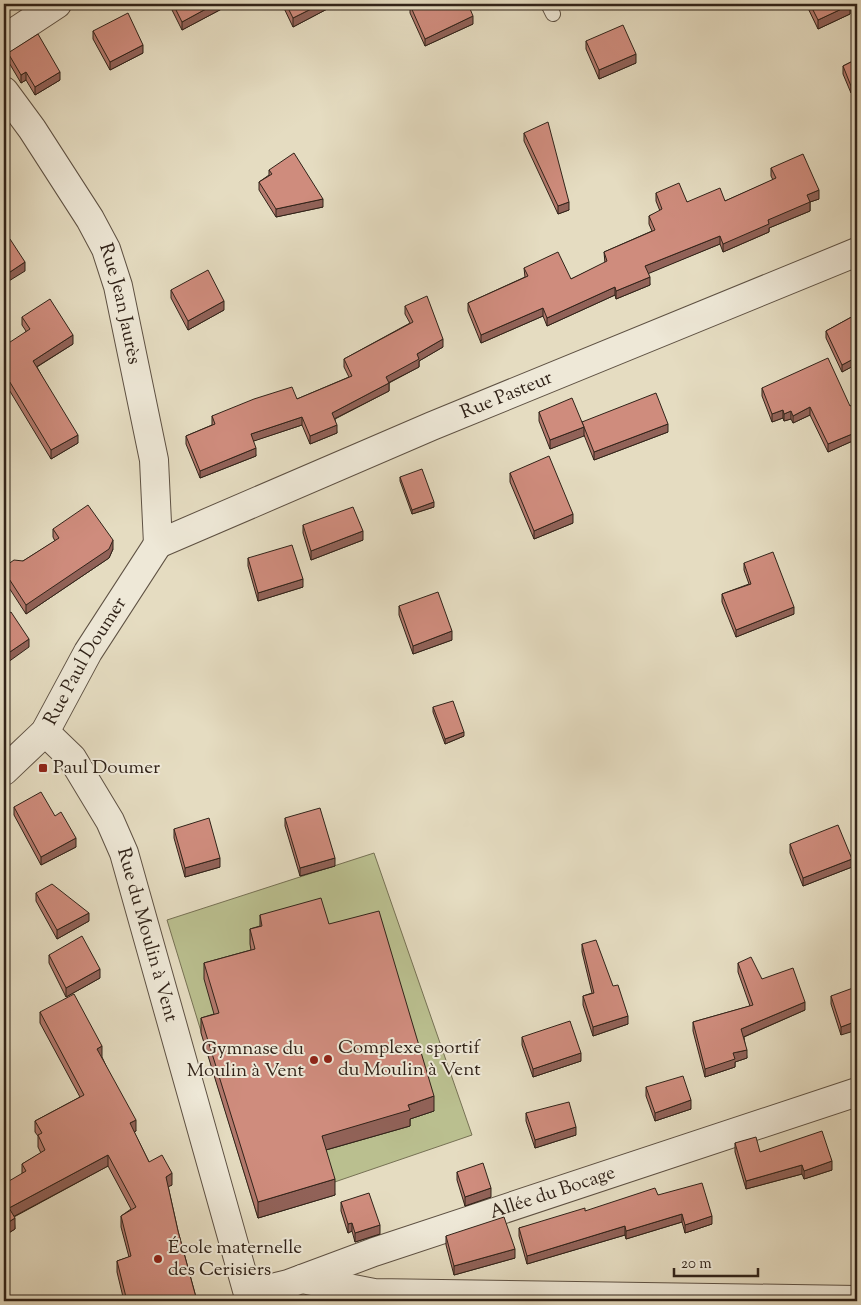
<svg xmlns="http://www.w3.org/2000/svg" width="861" height="1305" viewBox="0 0 861 1305" font-family="'Sorts Mill Goudy',serif">
  <style>
    .green { fill: #babf8f; stroke: #767154 }
    .lines { fill: none; stroke-linecap: round; stroke-linejoin: round }
    .service-casing { stroke: #5e5143; stroke-width: 16 }
    .minor-casing { stroke: #5e5143; stroke-width: 30 }
    .service { stroke: #eee8d7; stroke-width: 14 }
    .minor { stroke: #eee8d7; stroke-width: 28 }
    .wall { fill: #b2786c; stroke: #312319 }
    .shaded-wall { fill: #916258; stroke: #312319 }
    .building { fill: #cf8c7d; stroke: #312319 }
    .poi-dot { fill: #8f2418; stroke: #eee8d7; stroke-width: 2 }
    .labels { text-anchor: middle; dominant-baseline: central; stroke-width: 4; stroke-linejoin: round; paint-order: stroke }
    .street-label { font-size: 19px; fill: #312319; stroke: #eee8d7 }
    .poi-label { font-size: 19px; fill: #312319; stroke: #eee8d7; text-anchor: start }
  </style>
  <rect width="100%" height="100%" fill="#e5dcc1"/>
  <filter id="stains"><feTurbulence type="fractalNoise" baseFrequency=".004" numOctaves="4"/><feColorMatrix values="0 0 0 0 .2 0 0 0 0 .09 0 0 0 0 .02 0 0 0 .5 -.17"/></filter>
  <radialGradient id="worn" r=".72"><stop offset=".6" stop-color="#630" stop-opacity="0"/><stop offset="1" stop-color="#630" stop-opacity=".3"/></radialGradient>
  <polygon class="green" points="374,853 472,1135 320,1187 323,1198 258,1218 167,920"/>
  <g class="lines">
    <defs>
      <polyline id="service" points="548,4 553,14"/>
      <g id="minor">
        <polyline points="4,39 57,4"/>
        <path id="s1" d="M4,91L32,129L90,219L106,249L118,286L154,460L158,544"/>
        <path id="s2" d="M158,544L432,426L857,252"/>
        <path id="s3" d="M45,732L72,758L110,821L124,853L250,1301"/>
        <path id="s4" d="M4,771L45,732L88,652L158,544"/>
        <polyline points="302,1279 374,1293 857,1300"/>
        <path id="s5" d="M248,1294L288,1284L374,1252L857,1092"/>
      </g>
    </defs>
    <use href="#service" class="service-casing"/>
    <use href="#minor" class="minor-casing"/>
    <use href="#service" class="service"/>
    <use href="#minor" class="minor"/>
  </g>
  <g class="wall">
    <polygon points="169,4 231,4 182,30"/>
    <polygon points="282,4 329,4 329,8 293,27"/>
    <polygon points="806,4 850,4 850,14 818,29"/>
    <polygon points="410,5 473,24 425,46 410,13"/>
    <polygon points="93,31 143,53 110,70 93,39"/>
    <polygon points="586,41 636,63 599,79 586,49"/>
    <polygon points="8,53 60,80 35,95 26,80 21,83 8,61"/>
    <polygon points="857,59 857,91 851,93 843,74 843,66"/>
    <polygon points="524,133 569,210 558,214 524,141"/>
    <polygon points="857,146 857,166 853,156 853,148"/>
    <polygon points="771,168 819,199 810,202 810,211 769,228 769,232 723,252 720,244 648,273 650,285 616,299 615,295 547,326 543,316 481,343 468,311 468,303 525,277 524,268 571,279 605,263 604,252 652,231 649,224 649,216 660,211 656,201 656,193 687,202 725,201 773,180 771,176"/>
    <polygon points="269,170 323,207 276,217 259,190 259,182 269,175"/>
    <polygon points="171,290 224,310 188,330 171,298"/>
    <polygon points="405,306 443,347 419,361 419,367 389,383 389,391 335,419 337,433 310,444 302,425 253,441 256,456 200,478 186,444 186,436 212,425 212,416 297,399 349,377 344,367 344,359 410,323 405,314"/>
    <polygon points="857,314 857,364 842,372 826,338 826,331"/>
    <polygon points="22,317 73,344 37,367 78,443 51,459 8,388 4,390 26,331 22,325"/>
    <polygon points="762,388 850,406 857,404 857,439 828,452 810,415 793,423 791,419 784,421 783,418 772,422 762,396"/>
    <polygon points="539,412 582,422 668,432 594,460 584,435 550,449 539,421"/>
    <polygon points="510,473 573,523 534,539 510,482"/>
    <polygon points="400,477 434,507 412,514 400,481"/>
    <polygon points="303,525 363,540 311,560 303,533"/>
    <polygon points="53,529 113,549 109,558 26,614 4,580 4,567 23,561 55,541 53,537"/>
    <polygon points="248,558 303,587 258,601 248,566"/>
    <polygon points="744,563 794,614 736,637 722,602 722,594 749,584 744,570"/>
    <polygon points="399,606 452,640 413,654 399,615"/>
    <polygon points="433,707 464,736 445,744 433,712"/>
    <polygon points="14,807 55,816 76,847 41,865 14,815"/>
    <polygon points="285,818 335,866 300,876 285,826"/>
    <polygon points="174,829 220,867 185,877 174,838"/>
    <polygon points="790,844 852,867 803,886 790,853"/>
    <polygon points="36,893 89,921 57,939 36,901"/>
    <polygon points="260,915 329,924 434,1111 410,1119 410,1126 326,1150 335,1195 258,1218 201,1033 201,1018 214,1014 204,979 204,963 251,950 250,944 250,929 260,926"/>
    <polygon points="582,944 628,1024 593,1036 583,1005 583,996 592,993 582,952"/>
    <polygon points="49,955 100,978 66,997 49,963"/>
    <polygon points="738,963 762,979 805,1010 744,1037 747,1058 735,1062 735,1067 705,1077 693,1031 693,1022 750,1006 738,972"/>
    <polygon points="831,996 857,1001 841,1035 831,1004"/>
    <polygon points="40,1012 102,1057 136,1131 134,1132 149,1162 172,1185 168,1186 178,1231 197,1301 124,1301 117,1272 117,1261 129,1257 121,1227 121,1216 131,1209 108,1166 14,1217 15,1229 4,1236 22,1173 22,1164 41,1153 38,1147 38,1136 35,1132 35,1121 80,1097 40,1023"/>
    <polygon points="522,1037 581,1061 533,1077 522,1045"/>
    <polygon points="646,1087 691,1109 655,1121 646,1096"/>
    <polygon points="526,1113 576,1135 535,1148 526,1121"/>
    <polygon points="735,1143 760,1152 832,1170 804,1179 802,1174 746,1189 735,1152"/>
    <polygon points="457,1172 491,1197 465,1206 457,1180"/>
    <polygon points="658,1195 712,1224 685,1233 682,1222 626,1239 625,1235 527,1264 519,1236 519,1228"/>
    <polygon points="341,1202 380,1234 355,1242 352,1231 348,1233 341,1211"/>
    <polygon points="446,1236 515,1258 454,1275 446,1245"/>
  </g>
  <g class="shaded-wall">
    <polygon points="215,4 231,4 182,30 182,22"/>
    <polygon points="321,4 329,4 329,8 293,27 293,18"/>
    <polygon points="850,5 850,14 818,29 818,20"/>
    <polygon points="473,16 473,24 425,46 425,39"/>
    <polygon points="143,45 143,53 110,70 110,62"/>
    <polygon points="636,54 636,63 599,79 599,70"/>
    <polygon points="26,72 26,80 21,83 21,75"/>
    <polygon points="60,72 60,80 35,95 35,87"/>
    <polygon points="857,83 857,91 851,93 851,86"/>
    <polygon points="819,190 819,199 810,202 810,211 769,228 769,232 723,252 723,244 768,220 807,195"/>
    <polygon points="323,199 323,207 276,217 276,209"/>
    <polygon points="569,202 569,210 558,214 558,206"/>
    <polygon points="720,236 720,244 645,275 645,266"/>
    <polygon points="25,262 25,271 4,284 4,276"/>
    <polygon points="650,277 650,285 616,299 616,291"/>
    <polygon points="615,287 615,295 547,326 547,318"/>
    <polygon points="224,301 224,310 188,330 188,321"/>
    <polygon points="543,308 543,316 481,343 481,335"/>
    <polygon points="73,335 73,344 33,369 33,361"/>
    <polygon points="443,339 443,347 419,361 419,367 386,384 386,377 417,354"/>
    <polygon points="857,357 857,364 842,372 842,365"/>
    <polygon points="8,379 8,388 4,390 4,382"/>
    <polygon points="389,383 389,391 332,420 332,413"/>
    <polygon points="810,407 810,415 793,423 793,416"/>
    <polygon points="783,410 783,418 772,422 772,414"/>
    <polygon points="791,411 791,419 784,421 784,414"/>
    <polygon points="302,417 302,425 251,442 251,434"/>
    <polygon points="668,424 668,432 594,460 594,452"/>
    <polygon points="337,425 337,433 310,444 310,436"/>
    <polygon points="584,427 584,436 550,449 550,440"/>
    <polygon points="857,432 857,439 828,452 828,444"/>
    <polygon points="78,435 78,443 51,459 51,450"/>
    <polygon points="256,448 256,456 200,478 200,471"/>
    <polygon points="434,502 434,507 412,514 412,510"/>
    <polygon points="573,514 573,523 534,539 534,531"/>
    <polygon points="363,531 363,540 311,560 311,551"/>
    <polygon points="113,540 113,549 109,558 26,614 26,605"/>
    <polygon points="303,579 303,587 258,601 258,593"/>
    <polygon points="794,607 794,614 736,637 736,630"/>
    <polygon points="452,631 452,640 413,654 413,646"/>
    <polygon points="29,639 29,647 4,665 4,656"/>
    <polygon points="464,732 464,736 445,744 445,739"/>
    <polygon points="76,838 76,847 41,865 41,857"/>
    <polygon points="220,858 220,867 185,877 185,868"/>
    <polygon points="335,858 335,866 300,876 300,868"/>
    <polygon points="852,859 852,867 803,886 803,878"/>
    <polygon points="89,913 89,921 57,939 57,930"/>
    <polygon points="100,969 100,978 66,997 66,988"/>
    <polygon points="805,1002 805,1010 741,1038 741,1029"/>
    <polygon points="628,1016 628,1024 593,1036 593,1027"/>
    <polygon points="857,1021 857,1030 841,1035 841,1027"/>
    <polygon points="102,1046 102,1057 97,1060 97,1049"/>
    <polygon points="9,1050 9,1057 4,1060 4,1052"/>
    <polygon points="747,1050 747,1058 735,1062 735,1067 705,1077 705,1069 733,1053"/>
    <polygon points="581,1053 581,1061 533,1077 533,1069"/>
    <polygon points="434,1096 434,1111 410,1119 410,1126 322,1151 322,1136"/>
    <polygon points="691,1100 691,1109 655,1121 655,1113"/>
    <polygon points="136,1120 136,1131 130,1134 130,1123"/>
    <polygon points="576,1127 576,1135 535,1148 535,1140"/>
    <polygon points="108,1155 108,1166 9,1219 9,1208"/>
    <polygon points="832,1161 832,1170 804,1179 804,1171"/>
    <polygon points="802,1165 802,1174 746,1189 746,1181"/>
    <polygon points="172,1173 172,1185 166,1188 166,1177"/>
    <polygon points="335,1179 335,1195 258,1218 258,1202"/>
    <polygon points="491,1188 491,1197 465,1206 465,1197"/>
    <polygon points="682,1214 682,1222 626,1239 626,1231"/>
    <polygon points="712,1216 712,1224 685,1233 685,1225"/>
    <polygon points="15,1218 15,1229 4,1236 4,1225"/>
    <polygon points="352,1223 352,1231 348,1233 348,1224"/>
    <polygon points="380,1225 380,1234 355,1242 355,1233"/>
    <polygon points="625,1226 625,1235 527,1264 527,1256"/>
    <polygon points="515,1249 515,1258 454,1275 454,1266"/>
  </g>
  <g class="building">
    <polygon points="173,4 215,4 182,22"/>
    <polygon points="286,4 321,4 293,18"/>
    <polygon points="413,4 468,4 473,16 425,39 410,5"/>
    <polygon points="810,4 850,4 850,5 818,20"/>
    <polygon points="128,13 143,45 110,62 93,31"/>
    <polygon points="623,25 636,54 599,70 586,41"/>
    <polygon points="38,34 60,72 35,87 26,72 21,75 8,53"/>
    <polygon points="857,59 857,83 851,86 843,66"/>
    <polygon points="548,122 569,202 558,206 524,133"/>
    <polygon points="857,146 857,159 853,148"/>
    <polygon points="294,153 323,199 276,209 259,182 272,174 269,170"/>
    <polygon points="803,154 819,190 807,195 810,202 768,220 769,224 723,244 720,236 645,266 650,277 616,291 615,287 547,318 543,308 481,335 468,303 528,276 524,268 558,252 571,279 607,261 604,252 655,230 649,216 662,209 656,193 679,183 687,202 720,188 725,201 776,178 771,168"/>
    <polygon points="4,238 10,239 25,262 4,276"/>
    <polygon points="208,270 224,301 188,321 171,290"/>
    <polygon points="427,296 443,339 417,354 419,359 386,377 389,383 332,413 337,425 310,436 302,417 251,434 256,448 200,471 186,436 215,424 212,416 254,399 292,387 297,399 352,376 344,359 413,322 405,306"/>
    <polygon points="50,299 73,335 33,361 78,435 51,450 8,379 4,382 4,346 30,329 22,317"/>
    <polygon points="857,314 857,357 842,365 826,331"/>
    <polygon points="828,358 850,406 857,404 857,432 828,444 810,407 793,416 791,411 784,414 783,410 772,414 762,388"/>
    <polygon points="656,393 668,424 594,452 582,422"/>
    <polygon points="572,398 584,427 550,440 539,412"/>
    <polygon points="549,456 573,514 534,531 510,473"/>
    <polygon points="422,469 434,502 412,510 400,477"/>
    <polygon points="88,505 113,540 109,549 26,605 4,571 4,567 14,560 23,561 59,538 53,529"/>
    <polygon points="353,507 363,531 311,551 303,525"/>
    <polygon points="292,545 303,579 258,593 248,558"/>
    <polygon points="773,552 794,607 736,630 722,594 751,584 744,563"/>
    <polygon points="438,592 452,631 413,646 399,606"/>
    <polygon points="11,612 29,639 4,656 4,616"/>
    <polygon points="453,701 464,732 445,739 433,707"/>
    <polygon points="41,792 55,816 61,812 76,838 41,857 14,807"/>
    <polygon points="320,808 335,858 300,868 285,818"/>
    <polygon points="209,818 220,858 185,868 174,829"/>
    <polygon points="838,825 852,859 803,878 790,844"/>
    <polygon points="52,884 89,913 57,930 36,893"/>
    <polygon points="321,898 329,924 379,911 434,1096 408,1105 410,1110 322,1136 335,1179 258,1202 201,1018 219,1013 204,963 255,949 250,929 262,926 260,915"/>
    <polygon points="82,936 100,969 66,988 49,955"/>
    <polygon points="596,940 613,986 618,985 628,1016 593,1027 583,996 594,993 582,944"/>
    <polygon points="751,957 762,979 793,968 805,1002 741,1029 747,1050 733,1053 735,1059 705,1069 693,1022 753,1005 738,963"/>
    <polygon points="853,988 857,1001 857,1021 841,1027 831,996"/>
    <polygon points="74,994 102,1046 97,1049 136,1120 130,1123 149,1162 162,1155 172,1173 166,1177 178,1231 197,1301 127,1301 117,1261 131,1256 121,1216 136,1207 108,1155 9,1208 15,1218 4,1225 4,1184 26,1171 22,1164 45,1150 38,1135 42,1133 35,1121 84,1095 40,1012"/>
    <polygon points="570,1021 581,1053 533,1069 522,1037"/>
    <polygon points="4,1040 9,1050 4,1052"/>
    <polygon points="683,1076 691,1100 655,1113 646,1087"/>
    <polygon points="569,1102 576,1127 535,1140 526,1113"/>
    <polygon points="822,1131 832,1161 804,1171 802,1165 746,1181 735,1143 756,1137 760,1152"/>
    <polygon points="483,1163 491,1188 465,1197 457,1172"/>
    <polygon points="702,1183 712,1216 685,1225 682,1214 626,1231 625,1226 527,1256 519,1228 585,1208 585,1211 655,1188 658,1195"/>
    <polygon points="369,1193 380,1225 355,1233 352,1223 348,1224 341,1202"/>
    <polygon points="504,1217 515,1249 454,1266 446,1236"/>
  </g>
  <g class="poi-dot">
    <rect x="38" y="763" width="10" height="10" rx="2.5"/>
    <circle cx="328" cy="1059" r="5"/>
    <circle cx="314" cy="1060" r="5"/>
    <circle cx="158" cy="1259" r="5"/>
  </g>
  <g class="labels">
    <g class="street-label">
      <text stroke="none"><textPath href="#s1" startOffset="245">Rue Jean Jaurès</textPath></text>
      <text stroke="none"><textPath href="#s2" startOffset="379">Rue Pasteur</textPath></text>
      <text stroke="none"><textPath href="#s4" startOffset="138">Rue Paul Doumer</textPath></text>
      <text stroke="none"><textPath href="#s3" startOffset="231">Rue du Moulin à Vent</textPath></text>
      <text stroke="none"><textPath href="#s5" startOffset="321">Allée du Bocage</textPath></text>
    </g>
    <g class="poi-label">
      <text x="53" y="768">Paul Doumer</text>
      <text x="338" y="1048">Complexe sportif<tspan x="338" dy="22">du Moulin à Vent</tspan></text>
      <text x="304" y="1049" text-anchor="end">Gymnase du<tspan x="304" dy="22">Moulin à Vent</tspan></text>
      <text x="168" y="1248">École maternelle<tspan x="168" dy="22">des Cerisiers</tspan></text>
    </g>
  </g>
  <rect width="861" height="1305" fill="none" stroke="#e5dcc1" stroke-width="20"/>
  <rect x="5" y="5" width="851" height="1295" fill="none" stroke="#312319" stroke-width="2.5"/>
  <rect x="10" y="10" width="841" height="1285" fill="none" stroke="#312319"/>
  <path d="M674 1268v8h84v-8" fill="none" stroke="#312319" stroke-width="2.5"/>
  <text x="681" y="1268" font-size="15" fill="#312319" stroke="#eee8d7" stroke-width="4" paint-order="stroke">20 m</text>
  <rect width="100%" height="100%" filter="url(#stains)"/>
  <rect width="100%" height="100%" fill="url(#worn)"/>
</svg>
